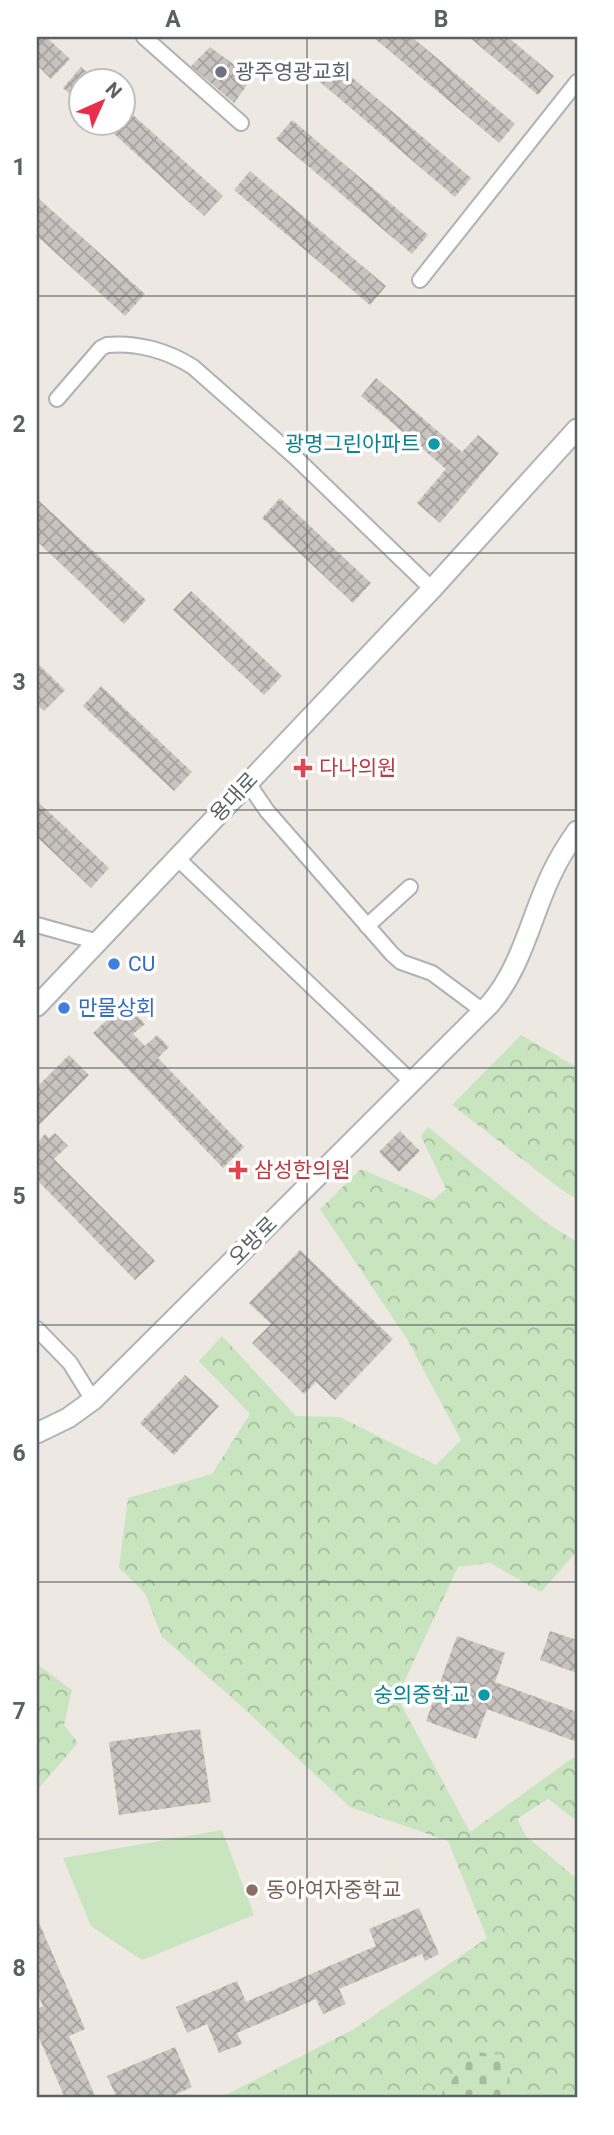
<svg xmlns="http://www.w3.org/2000/svg" width="614" height="2135" viewBox="0 0 614 2135" font-family="Roboto,'Noto Sans KR',sans-serif">
  <style>
    .grass { fill: #c8e5bf }
    .forest { fill: url(#forest-crowns) }
    .cemetery { fill: url(#cemetery-stones) }
    .building { fill: url(#building-cross-hatch) }
    .lines { fill: none; stroke-linecap: round; stroke-linejoin: round }
    .street-casing { stroke: #aeb2b5; stroke-width: 18 }
    .secondary-casing { stroke: #afb4b8; stroke-width: 23 }
    .street { stroke: #fff; stroke-width: 14 }
    .secondary { stroke: #fff; stroke-width: 19 }
    .grid { fill: none; stroke: #5b6063; stroke-width: 2; stroke-opacity: 0.55 }
    .worship-dot { fill: #6b7280; stroke: #fff; stroke-width: 2.5 }
    .culture-dot { fill: #0f9aa8; stroke: #fff; stroke-width: 2.5 }
    .health-dot { fill: #e0444e; stroke: #fff; stroke-width: 2.5 }
    .shop-dot { fill: #3f7fe0; stroke: #fff; stroke-width: 2.5 }
    .education-dot { fill: #8d6e63; stroke: #fff; stroke-width: 2.5 }
    .labels { text-anchor: middle; dominant-baseline: central; stroke-width: 7; stroke-linejoin: round; paint-order: stroke }
    .worship-label { font-size: 21px; fill: #5b616d; stroke: #fff; text-anchor: start }
    .culture-label { font-size: 21px; fill: #0d838f; stroke: #fff; text-anchor: end }
    .health-label { font-size: 21px; fill: #be3a42; stroke: #fff; text-anchor: start }
    .street-label { font-size: 21px; fill: #5b6063; stroke: #fff }
    .shop-label { font-size: 21px; fill: #366cbe; stroke: #fff; text-anchor: start }
    .education-label { font-size: 21px; fill: #785e54; stroke: #fff; text-anchor: start }
    .neatline { fill: none; stroke: #5b6063; stroke-width: 2.5 }
    .grid-label { font-size: 23px; text-anchor: middle; font-weight: bold; fill: #5b6063 }
  </style>
  <defs>
    <pattern id="forest-crowns" width="20" height="18" patternUnits="userSpaceOnUse" patternTransform="scale(1.75)"><rect width="20" height="18" fill="#c8e5bf"/><path d="M2 6a3 3 0 1 1 6 0M12 15a3 3 0 1 1 6 0" fill="none" stroke="#a5bd9f"/></pattern>
    <pattern id="cemetery-stones" width="16" height="16" patternUnits="userSpaceOnUse" patternTransform="scale(1.75)"><rect width="16" height="16" fill="#c8e5bf"/><path d="M2 7V4a2 2 0 0 1 4 0v3zM10 15v-3a2 2 0 0 1 4 0v3z" fill="#a5bd9f"/></pattern>
    <pattern id="building-cross-hatch" width="8" height="8" patternUnits="userSpaceOnUse" patternTransform="scale(1.75)"><rect width="8" height="8" fill="#c8c3bf"/><path d="M0 0l8 8M0 8l8-8" fill="none" stroke="#a5a29f"/></pattern>
  </defs>
  <rect width="100%" height="100%" fill="#eee8e2"/>
  <polygon class="grass" points="222,1830 254,1915 142,1960 91,1926 63,1858"/>
  <g class="forest">
    <polygon points="521,1035 577,1067 577,1199 562,1190 452,1105"/>
    <polygon points="428,1127 548,1224 577,1242 577,1551 541,1592 490,1563 458,1567 397,1697 470,1832 574,1757 577,1759 577,1821 548,1799 517,1819 526,1836 577,1879 577,2098 505,2098 510,2081 443,2090 441,2098 220,2098 354,2029 487,1938 448,1841 350,1807 239,1704 162,1637 145,1593 119,1568 128,1498 212,1474 250,1414 199,1361 222,1336 296,1416 340,1417 436,1465 461,1440 407,1339 320,1209 361,1169 433,1200 446,1189 421,1136"/>
    <polygon points="37,1664 72,1690 64,1725 78,1743 37,1790"/>
  </g>
  <polygon class="cemetery" points="476,2052 499,2055 510,2081 505,2098 441,2098 443,2090"/>
  <g class="building">
    <polygon points="37,37 46,37 70,59 51,79 37,65"/>
    <polygon points="373,37 412,37 515,124 499,143"/>
    <polygon points="469,37 508,37 554,76 538,95"/>
    <polygon points="210,47 252,78 234,103 191,66"/>
    <polygon points="335,63 471,178 455,197 319,81"/>
    <polygon points="81,67 95,80 80,80 80,103 63,88"/>
    <polygon points="122,105 223,196 204,216 101,122 122,122"/>
    <polygon points="292,120 428,235 412,254 276,139"/>
    <polygon points="250,171 386,286 370,305 234,190"/>
    <polygon points="37,197 145,294 125,316 37,236"/>
    <polygon points="376,378 462,452 478,435 499,453 440,523 417,503 446,469 361,396"/>
    <polygon points="280,498 371,583 353,603 262,518"/>
    <polygon points="37,499 146,600 124,624 37,541"/>
    <polygon points="191,591 282,676 264,695 173,610"/>
    <polygon points="37,663 65,690 44,711 37,705"/>
    <polygon points="101,686 192,772 174,791 83,706"/>
    <polygon points="37,801 109,868 91,888 37,837"/>
    <polygon points="125,1003 145,1024 133,1034 145,1046 157,1035 169,1047 158,1058 244,1147 223,1168 93,1033"/>
    <polygon points="69,1055 89,1075 37,1127 37,1087"/>
    <polygon points="400,1131 420,1151 399,1172 379,1152"/>
    <polygon points="55,1133 68,1146 54,1159 155,1261 135,1280 37,1180 37,1141 38,1142 45,1134 49,1138"/>
    <polygon points="300,1250 393,1339 335,1400 316,1382 304,1394 252,1343 271,1324 249,1303"/>
    <polygon points="185,1375 219,1406 174,1455 140,1423"/>
    <polygon points="550,1631 577,1640 577,1673 540,1660"/>
    <polygon points="457,1636 505,1653 495,1682 577,1712 577,1742 487,1709 476,1739 426,1721"/>
    <polygon points="200,1729 211,1802 119,1815 109,1742"/>
    <polygon points="419,1908 439,1954 425,1961 422,1954 339,1989 346,2004 323,2014 316,1999 237,2033 242,2044 219,2053 207,2024 187,2033 176,2007 237,1981 246,2002 376,1946 369,1929"/>
    <polygon points="37,1918 85,2029 69,2036 96,2098 65,2098 37,2033 37,2009 43,2006 37,1992"/>
    <polygon points="175,2047 192,2087 168,2098 117,2098 107,2076"/>
  </g>
  <g class="lines">
    <defs>
      <g id="street">
        <polyline points="144,37 241,123"/>
        <polyline points="420,280 577,82"/>
        <path d="M57,399L101,348L107,345C137,342 168,351 193,367L295,457L432,589"/>
        <polyline points="248,783 267,811 392,954 401,962 432,973 483,1011"/>
        <polyline points="177,858 413,1083"/>
        <polyline points="37,925 98,942"/>
        <polyline points="367,926 410,887"/>
        <polyline points="37,1329 70,1363 93,1400"/>
      </g>
      <g id="secondary">
        <polyline points="37,1006 432,589 577,429"/>
        <path d="M37,1433L68,1418L93,1400L490,1004C522,967 531,916 552,873C559,858 568,844 577,831"/>
      </g>
    </defs>
    <use href="#street" class="street-casing"/>
    <use href="#secondary" class="secondary-casing"/>
    <use href="#street" class="street"/>
    <use href="#secondary" class="secondary"/>
  </g>
  <path class="grid" d="M307,37V2098M37,296H577M37,553H577M37,810H577M37,1068H577M37,1325H577M37,1582H577M37,1839H577"/>
  <circle class="worship-dot" cx="221" cy="72" r="7"/>
  <g class="culture-dot">
    <circle cx="434" cy="444" r="7"/>
    <circle cx="484" cy="1695" r="7"/>
  </g>
  <g class="health-dot">
    <path d="M299.5 757.5h7v7h7v7h-7v7h-7v-7h-7v-7h7z"/>
    <path d="M234.5 1159.5h7v7h7v7h-7v7h-7v-7h-7v-7h7z"/>
  </g>
  <g class="shop-dot">
    <circle cx="114" cy="964" r="7"/>
    <circle cx="64" cy="1008" r="7"/>
  </g>
  <circle class="education-dot" cx="252" cy="1890" r="7"/>
  <g class="labels">
    <g class="worship-label">
      <text x="235" y="72">광주영광교회</text>
    </g>
    <g class="culture-label">
      <text x="420" y="444">광명그린아파트</text>
      <text x="470" y="1695">숭의중학교</text>
    </g>
    <g class="health-label">
      <text x="319" y="768">다나의원</text>
      <text x="254" y="1170">삼성한의원</text>
    </g>
    <g class="street-label">
      <text transform="translate(234 797) rotate(-47)">용대로</text>
      <text transform="translate(253 1241) rotate(-45)">오방로</text>
    </g>
    <g class="shop-label">
      <text x="128" y="964">CU</text>
      <text x="78" y="1008">만물상회</text>
    </g>
    <g class="education-label">
      <text x="266" y="1890">동아여자중학교</text>
    </g>
  </g>
  <rect width="614" height="2135" fill="none" stroke="#ffffff" stroke-width="77"/>
  <g transform="translate(102 102) rotate(45)"><circle r="33" fill="#ffffff" stroke="#bdbfc1" stroke-width="2"/>
  <path d="M0-5L12 26L0 18L-12 26Z" fill="#e92d4b"/>
  <text y="-10" font-size="19" font-weight="bold" text-anchor="middle" fill="#5b6063">N</text>
  </g>
  <rect x="38" y="38" width="538" height="2058" class="neatline"/>
  <g class="grid-label">
    <text x="173" y="27">A</text>
    <text x="441" y="27">B</text>
    <text x="19" y="175">1</text>
    <text x="19" y="432">2</text>
    <text x="19" y="690">3</text>
    <text x="19" y="947">4</text>
    <text x="19" y="1204">5</text>
    <text x="19" y="1461">6</text>
    <text x="19" y="1719">7</text>
    <text x="19" y="1976">8</text>
  </g>
</svg>
